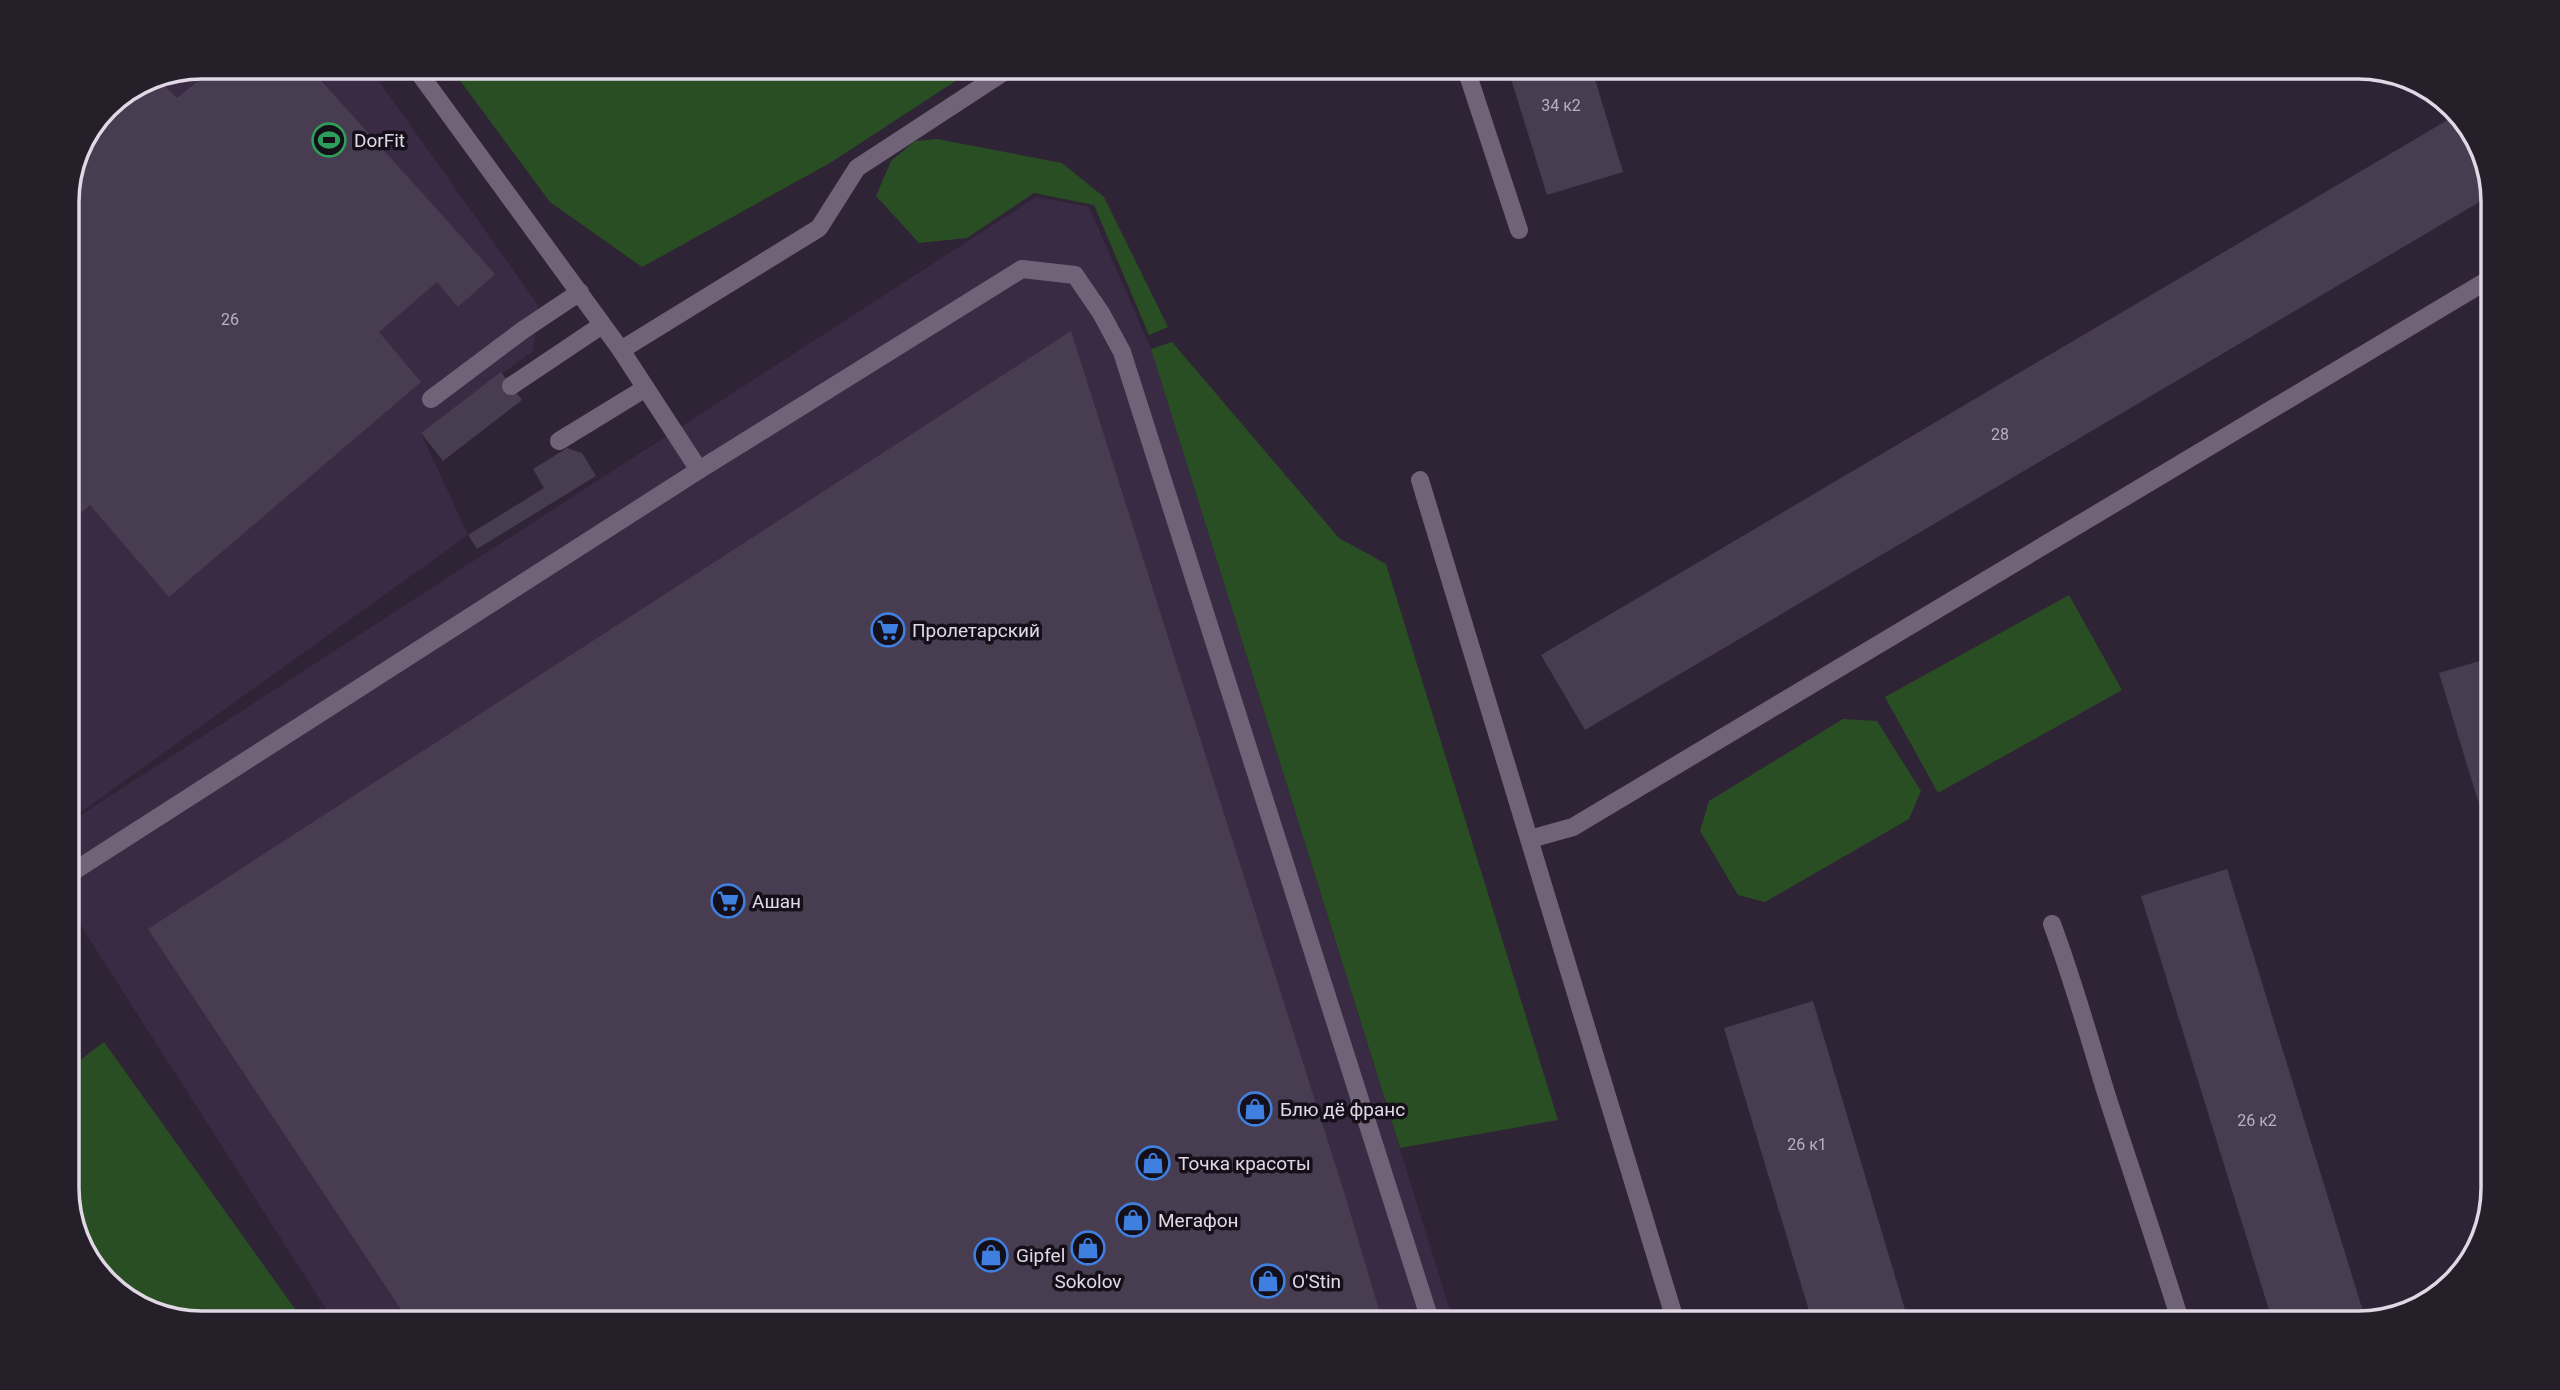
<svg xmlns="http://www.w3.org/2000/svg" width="2560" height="1390" viewBox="0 0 2560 1390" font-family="Roboto,sans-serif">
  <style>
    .built { fill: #3a2b44 }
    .green { fill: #2a4e24 }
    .building { fill: #483c50 }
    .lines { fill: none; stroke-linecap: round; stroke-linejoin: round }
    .lane { stroke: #706378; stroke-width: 18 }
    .labels { text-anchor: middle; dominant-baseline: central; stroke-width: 7; stroke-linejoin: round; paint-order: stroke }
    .number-label { font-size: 16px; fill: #bab1c0 }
    .poi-label { font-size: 19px; fill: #e0d8e5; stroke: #140f18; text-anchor: start }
    .rim { fill: none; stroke: #e0d8e5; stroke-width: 3.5 }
  </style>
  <rect width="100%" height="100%" fill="#2f2336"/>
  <g class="built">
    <polygon points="202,66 369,67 538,305 533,351 421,433 468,535 67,822 67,194 80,142 106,106 151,77"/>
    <polygon points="1036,197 1089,207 1151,349 1454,1323 335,1323 67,904 67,824"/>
  </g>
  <g class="green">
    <polygon points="450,67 977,67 830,163 642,267 550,202"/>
    <polygon points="937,139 1062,163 1104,197 1168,327 1149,335 1094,205 1034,193 967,238 919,243 876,196 891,161 915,141"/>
    <polygon points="1172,342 1339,538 1386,564 1558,1120 1400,1148 1151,349"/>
    <polygon points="2069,595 2122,690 1938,793 1885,697"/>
    <polygon points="1843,719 1877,721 1921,791 1909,819 1765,902 1738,895 1700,831 1709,801"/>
    <polygon points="104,1042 305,1323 202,1323 142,1309 89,1263 67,1197 67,1070"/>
  </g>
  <g class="building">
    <polygon points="216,66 308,66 495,274 458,307 437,282 379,332 421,382 169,597 90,505 67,525 67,194 80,142 106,106 155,76 177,98"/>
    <polygon points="1507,66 1591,66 1623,172 1547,195"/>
    <polygon points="2451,118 2490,183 2493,194 1585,730 1541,655"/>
    <polygon points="1071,331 1344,1192 1383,1323 410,1323 148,929"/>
    <polygon points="501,372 522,400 443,461 421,433"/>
    <polygon points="567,448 582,453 596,476 477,549 468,535 544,488 533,469"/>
    <polygon points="2493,657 2493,850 2439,673"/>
    <polygon points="2227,869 2366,1321 2358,1323 2273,1323 2141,896"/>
    <polygon points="1813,1001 1909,1323 1813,1323 1810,1314 1724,1028"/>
  </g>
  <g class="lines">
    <g class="lane">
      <polyline points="414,66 621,350 819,228 857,168 1013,66"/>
      <polyline points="1465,66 1519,230"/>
      <polyline points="621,350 699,470"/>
      <polyline points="511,386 602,325"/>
      <polyline points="431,399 523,330 580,292"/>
      <polyline points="559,441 644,389"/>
      <polyline points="1420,480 1676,1323"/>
      <polyline points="1530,839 1573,827 2493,277"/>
      <polyline points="71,873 699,470 1022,269 1075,275 1101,313 1122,352 1431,1323"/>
      <path d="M2052,924C2073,980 2089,1037 2106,1093C2131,1170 2157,1246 2181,1323"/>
    </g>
  </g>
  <defs>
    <symbol id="stadium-ring" viewBox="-11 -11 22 22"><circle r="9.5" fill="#140f18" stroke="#2e9e5b" stroke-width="1.5"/><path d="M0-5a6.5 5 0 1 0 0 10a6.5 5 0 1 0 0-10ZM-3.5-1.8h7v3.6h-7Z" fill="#2e9e5b"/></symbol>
    <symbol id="supermarket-ring" viewBox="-11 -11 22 22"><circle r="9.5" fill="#140f18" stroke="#3f7fe0" stroke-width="1.5"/><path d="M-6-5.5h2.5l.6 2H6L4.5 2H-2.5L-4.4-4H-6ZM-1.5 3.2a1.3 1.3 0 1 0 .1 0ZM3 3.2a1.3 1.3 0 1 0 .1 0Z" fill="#3f7fe0"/></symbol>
    <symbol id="shop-ring" viewBox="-11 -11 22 22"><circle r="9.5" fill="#140f18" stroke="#3f7fe0" stroke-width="1.5"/><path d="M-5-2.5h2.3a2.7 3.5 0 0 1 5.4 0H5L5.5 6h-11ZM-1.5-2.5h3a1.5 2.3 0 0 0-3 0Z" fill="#3f7fe0"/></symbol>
  </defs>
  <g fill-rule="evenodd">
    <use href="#stadium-ring" x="310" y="121" width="38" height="38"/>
    <use href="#supermarket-ring" x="869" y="611" width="38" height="38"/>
    <use href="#supermarket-ring" x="709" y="882" width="38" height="38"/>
    <use href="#shop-ring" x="1236" y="1090" width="38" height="38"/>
    <use href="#shop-ring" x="1134" y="1144" width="38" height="38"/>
    <use href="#shop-ring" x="1114" y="1201" width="38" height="38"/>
    <use href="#shop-ring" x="1069" y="1229" width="38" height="38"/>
    <use href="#shop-ring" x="972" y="1236" width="38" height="38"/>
    <use href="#shop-ring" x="1249" y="1262" width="38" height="38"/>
  </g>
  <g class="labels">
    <g class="number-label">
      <text x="1561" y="105">34 к2</text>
      <text x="230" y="319">26</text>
      <text x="2000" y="434">28</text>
      <text x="2257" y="1120">26 к2</text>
      <text x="1807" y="1144">26 к1</text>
    </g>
    <g class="poi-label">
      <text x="354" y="140">DorFit</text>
      <text x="912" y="630">Пролетарский</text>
      <text x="752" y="901">Ашан</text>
      <text x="1280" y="1109">Блю дё франс</text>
      <text x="1178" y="1163">Точка красоты</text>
      <text x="1158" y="1220">Мегафон</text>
      <text x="1016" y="1255">Gipfel</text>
      <text x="1088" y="1281" text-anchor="middle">Sokolov</text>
      <text x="1292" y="1281">O'Stin</text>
    </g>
  </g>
  <path d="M0 0H2560V1390H0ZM202 79H2358A123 123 0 0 1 2481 202V1188A123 123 0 0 1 2358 1311H202A123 123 0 0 1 79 1188V202A123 123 0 0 1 202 79Z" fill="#241f28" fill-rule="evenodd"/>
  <path class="rim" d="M202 79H2358A123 123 0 0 1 2481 202V1188A123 123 0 0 1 2358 1311H202A123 123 0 0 1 79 1188V202A123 123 0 0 1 202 79Z"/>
</svg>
